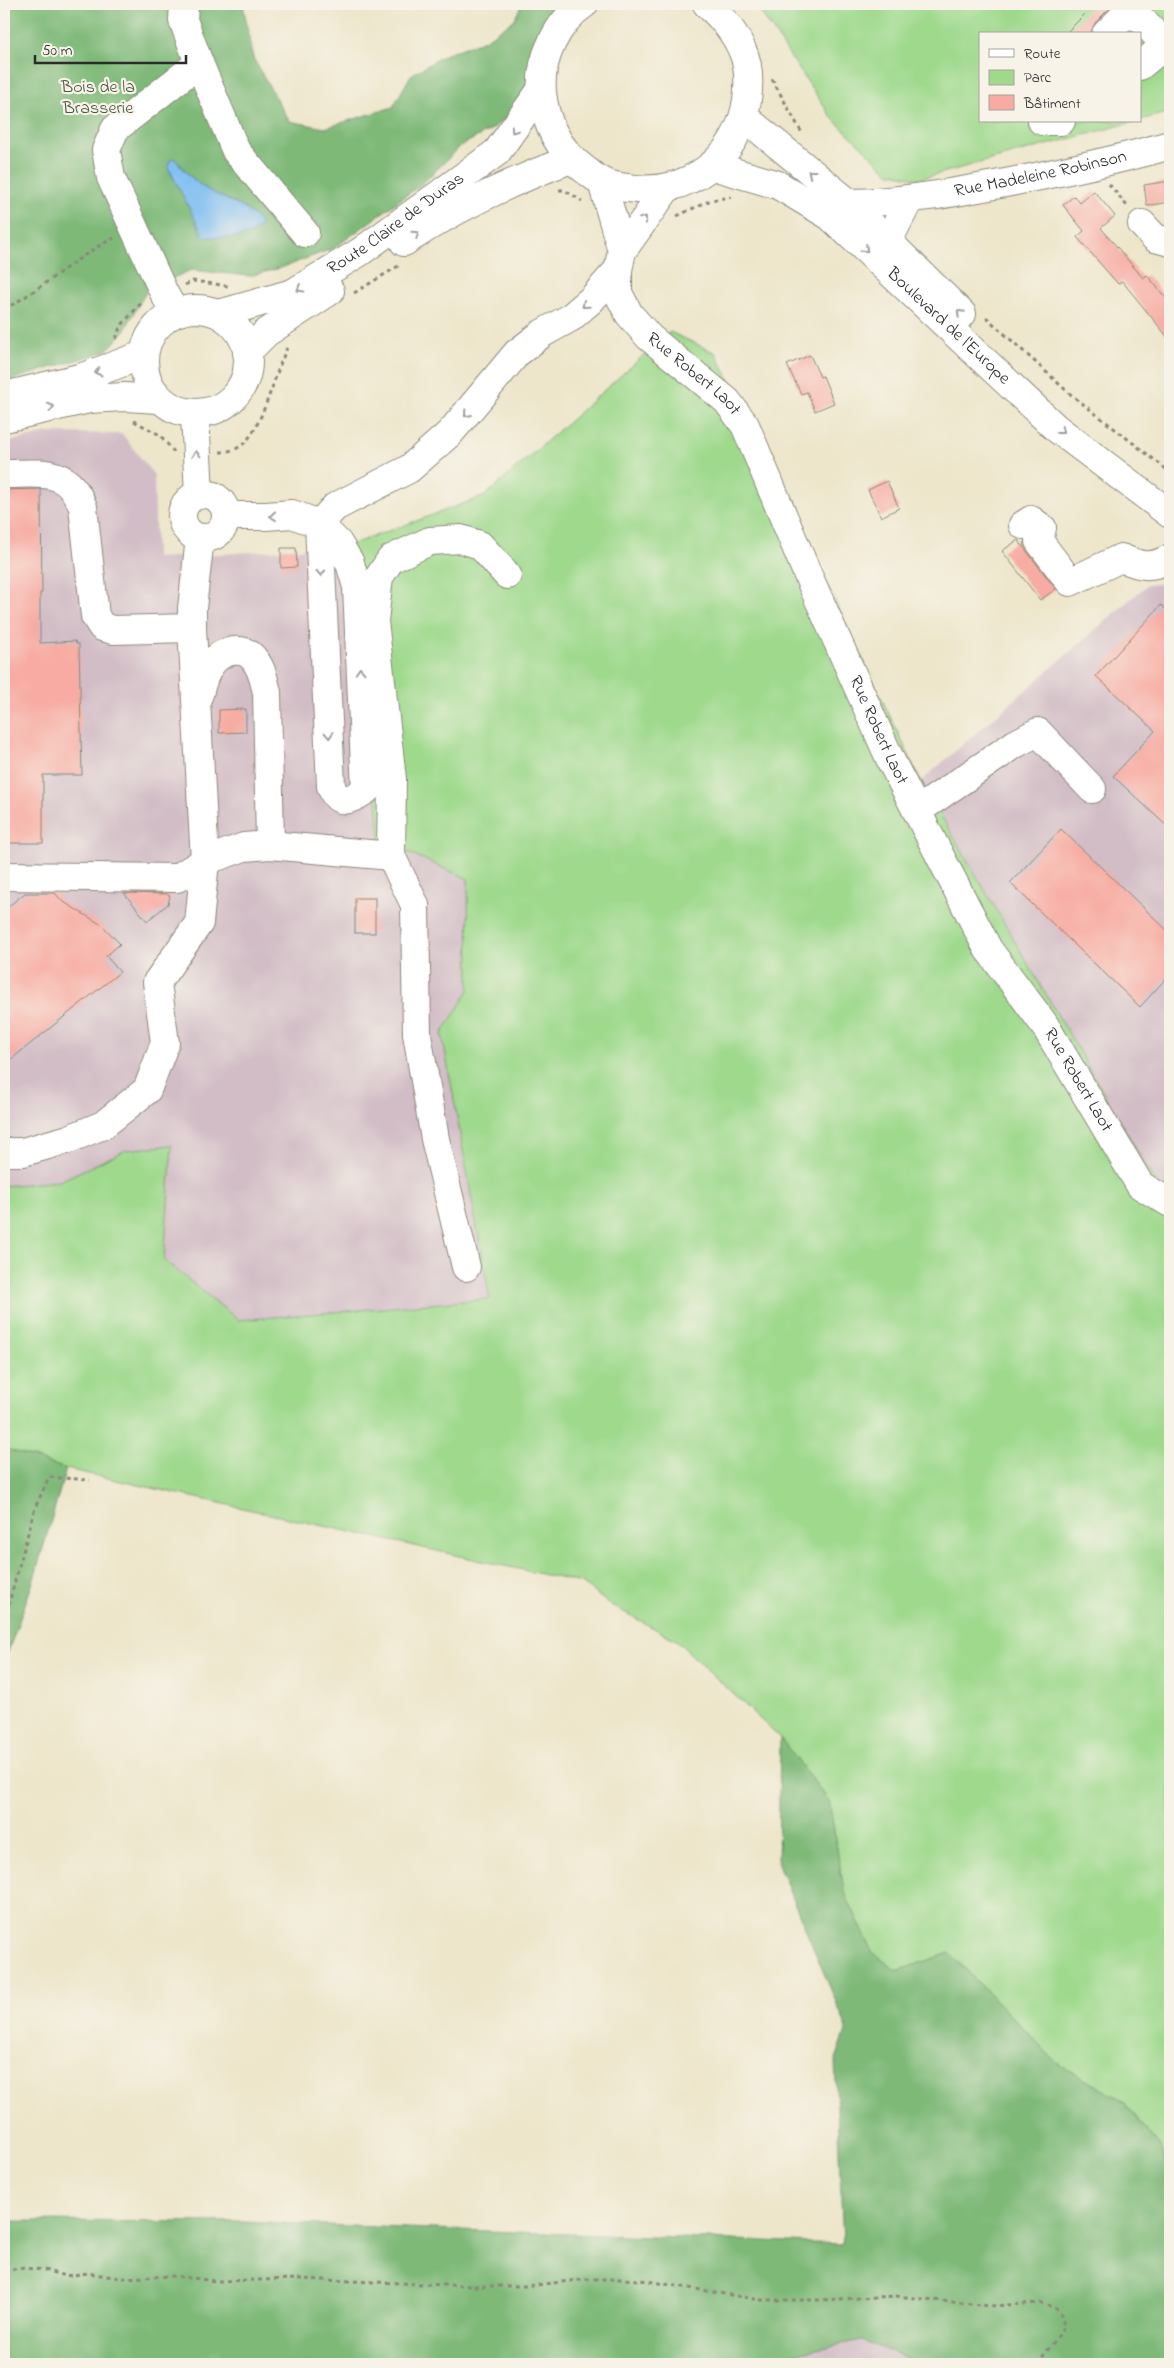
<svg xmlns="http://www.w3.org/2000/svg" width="1174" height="2368" viewBox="0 0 1174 2368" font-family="'Indie Flower',sans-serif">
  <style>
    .industrial { fill: #d2bdc6 }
    .green { fill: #9ed98c; stroke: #64825c }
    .forest { fill: #7eb978; stroke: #547252; fill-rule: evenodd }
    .water { fill: #7dbdf2; stroke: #54748e }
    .building { fill: #f7aba2 }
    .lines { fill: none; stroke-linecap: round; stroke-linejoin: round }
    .minor-casing { stroke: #8c887b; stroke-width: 30 }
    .major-casing { stroke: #8c887b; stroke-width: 30 }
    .path { stroke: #8c887b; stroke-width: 3; stroke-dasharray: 4 4; stroke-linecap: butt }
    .minor { stroke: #fff; stroke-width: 28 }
    .major { stroke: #fff; stroke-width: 28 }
    .oneway { stroke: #a0a0a0 }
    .labels { text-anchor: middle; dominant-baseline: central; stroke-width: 4.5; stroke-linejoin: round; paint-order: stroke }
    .park-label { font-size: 18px; fill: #485643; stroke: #f7f3e8 }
    .street-label { font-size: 18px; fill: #2b2b2b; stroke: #f7f3e8 }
  </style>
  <rect width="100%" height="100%" fill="#f7f3e8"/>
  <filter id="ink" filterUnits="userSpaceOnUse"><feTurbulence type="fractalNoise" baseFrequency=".02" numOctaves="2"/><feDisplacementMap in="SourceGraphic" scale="10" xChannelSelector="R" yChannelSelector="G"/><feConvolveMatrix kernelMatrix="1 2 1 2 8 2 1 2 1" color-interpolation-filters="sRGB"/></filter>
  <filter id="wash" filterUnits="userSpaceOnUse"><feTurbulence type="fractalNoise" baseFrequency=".0096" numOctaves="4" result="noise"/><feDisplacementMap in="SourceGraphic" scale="20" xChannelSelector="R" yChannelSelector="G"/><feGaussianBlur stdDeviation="1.12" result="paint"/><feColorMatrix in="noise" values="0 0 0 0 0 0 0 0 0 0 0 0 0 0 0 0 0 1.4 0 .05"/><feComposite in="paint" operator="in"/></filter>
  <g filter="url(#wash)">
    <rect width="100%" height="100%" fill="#ede6cb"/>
    <g class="industrial">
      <polygon points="47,433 122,434 154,475 156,558 347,546 361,579 380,839 468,879 469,990 442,1035 490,1299 238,1320 164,1260 172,1145 126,1150 60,1181 4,1186 4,443"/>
      <polygon points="1170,583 1170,1207 921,781 1147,585"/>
      <polygon points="862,2340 921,2364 742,2364"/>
    </g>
    <g class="green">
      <polygon points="755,4 1170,4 1170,112 1140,120 1140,34 980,34 980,121 1137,121 919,179 888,172 832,118"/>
      <polygon points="670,332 716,353 921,781 1170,1207 1170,2177 1160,2147 1123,2101 1058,2064 949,1953 897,1971 873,1953 844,1891 829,1801 780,1738 676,1640 609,1604 582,1583 66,1469 4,1448 4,1186 60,1181 126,1150 172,1145 164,1260 238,1320 490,1299 442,1034 469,990 468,879 380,840 361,579 347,546 485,496"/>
    </g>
    <g class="forest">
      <path d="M4,4H243L253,58L289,121L325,128L393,107L411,75L446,54L485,40L514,20L522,4H560L544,20L521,106L492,129L462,145L423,183L334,248L281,268L249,276L191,270L147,290L123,333L106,351L4,382ZM174,158C183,167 190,177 199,184C216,198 254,206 261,226C238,245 222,234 198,226C191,206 177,187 168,167Z"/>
      <polygon points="4,1448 66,1469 34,1579 4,1663"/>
      <polygon points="780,1738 829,1801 844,1891 873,1953 897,1971 949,1953 1058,2064 1123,2101 1160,2147 1170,2177 1170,2363 921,2364 862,2340 742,2364 4,2364 4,2221 242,2222 843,2244 835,2062 847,2028 778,1864"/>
    </g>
    <path class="water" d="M174,158C182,167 190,177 199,184C216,198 254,206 261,226L251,234L235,238L204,237L168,167L170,160Z"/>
    <g id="blocks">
      <g class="building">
        <polygon points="1095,4 1114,4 1095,23 1090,34 1065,34"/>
        <polygon points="1170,181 1170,202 1147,206 1144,185"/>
        <polygon points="1094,191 1115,216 1101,228 1143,278 1147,275 1170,303 1170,340 1122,281 1118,284 1077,237 1084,231 1063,205 1074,196 1080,203"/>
        <polygon points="810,355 820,377 823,376 834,403 815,411 807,392 801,394 787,365"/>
        <polygon points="887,481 899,508 881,517 868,490"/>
        <polygon points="41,489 42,593 40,593 40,643 75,641 76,644 79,644 82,775 43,775 43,843 4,843 4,490"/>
        <polygon points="1018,540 1056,589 1040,600 1002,551"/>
        <polygon points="281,548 296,548 297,567 281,568"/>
        <polygon points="1161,605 1170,613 1170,829 1113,776 1155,731 1096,676"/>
        <polygon points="246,709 246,732 219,733 219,710"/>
        <polygon points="1061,829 1170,933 1170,974 1140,1007 1010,883"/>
        <polygon points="25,893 55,893 62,901 102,925 120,944 106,956 120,972 4,1065 4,910"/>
        <polygon points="124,893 167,894 170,896 168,904 147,921"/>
        <rect x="355" y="898" width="20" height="35"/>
      </g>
    </g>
  </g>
  <g filter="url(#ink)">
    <use href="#blocks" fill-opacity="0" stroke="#8c887b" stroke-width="1"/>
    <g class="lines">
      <defs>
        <g id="minor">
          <polyline points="1106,34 1131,9 1170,49"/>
          <polyline points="199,63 236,151 305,233"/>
          <polyline points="1140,66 1157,52 1170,51"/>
          <polyline points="1042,121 1061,121"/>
          <polyline points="602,182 622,251"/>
          <path id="s1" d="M667,188L622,251L618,270V293L629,314L649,337L727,401L745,425L807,573L891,761L988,949L1044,1024L1140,1185L1170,1203"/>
          <path id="s2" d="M849,203C909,202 967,190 1026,179C1074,169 1123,159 1170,145"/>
          <polyline points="1142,224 1155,238 1170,242"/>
          <polyline points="888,241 909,200"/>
          <polyline points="175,313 164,293 111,178 106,150 115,129 199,63 183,20 184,4"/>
          <polyline points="195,414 199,495"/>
          <path d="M4,474C41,474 67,466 83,507L95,616L102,627L113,630L192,628"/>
          <circle cx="204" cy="516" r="22"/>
          <path d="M226,516H266L292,514L319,524L338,543L350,563L357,587L366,790C351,800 338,807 331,786L319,524L335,507L409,469L450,433L517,353L543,333L570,318L591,300L618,270"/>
          <path d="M1023,525L1031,520L1042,528L1039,541L1070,582L1121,558C1141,566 1151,569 1170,558"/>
          <path d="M199,694C204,674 211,654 233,651C241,650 249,652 254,659C262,668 264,681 267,692L270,845"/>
          <polyline points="917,811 1015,744 1038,732 1092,789"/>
          <polyline points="391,856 392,779 374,621 379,577 391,559 430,541 461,539 480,545 507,575"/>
          <polyline points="4,876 177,878 205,861 244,847 270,845 391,856 415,905 417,1034 435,1139 466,1267"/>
          <polyline points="4,1152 23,1152 69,1139 103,1125 147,1090 165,1043 157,982 199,923 205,861 192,628 192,608 200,538"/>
        </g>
        <g id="major">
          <path d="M584,4C557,22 539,60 542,92C545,123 559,150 584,169C590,173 596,179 603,182C610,186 620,187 628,188C686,198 739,158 747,100C749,85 749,66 743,52C735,32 722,18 707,4"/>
          <polyline points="744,117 849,203 962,314"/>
          <path id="s3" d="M713,166L778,185L830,216L1056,428L1170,514"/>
          <path d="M404,242C457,207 512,181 571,159"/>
          <circle cx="196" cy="361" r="52"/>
          <path id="s4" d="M219,314L293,293L360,252L497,152L541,90"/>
          <polyline points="247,352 266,333 330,291"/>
          <polyline points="4,396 83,377 143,355"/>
          <polyline points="4,418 89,399 125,397 159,399"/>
        </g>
      </defs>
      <use href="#minor" class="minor-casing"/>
      <use href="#major" class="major-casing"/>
      <g class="path">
        <polyline points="772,79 802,133"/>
        <polyline points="1109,184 1127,206"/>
        <polyline points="559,190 564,190 582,201"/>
        <polyline points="677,216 711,200 731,197"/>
        <polyline points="185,285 193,281 228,286"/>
        <polyline points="354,293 400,265"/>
        <path d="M4,309C43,289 75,257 114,238"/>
        <polyline points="986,317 1069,393 1170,472"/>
        <polyline points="116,339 120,327 142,302"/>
        <polyline points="134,421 160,435 174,452"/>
        <path d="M220,452C226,452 236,450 242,445C262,430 275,372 287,348"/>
        <polyline points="4,1621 35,1508 49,1477 90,1480"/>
        <polyline points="4,2270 24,2268 44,2270 65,2276 88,2273 120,2278 174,2276 217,2281 300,2279 472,2286 526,2286 588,2279 619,2279 641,2280 761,2300 821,2300 896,2296 990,2306 1040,2303 1056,2308 1060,2312 1064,2325 1062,2331 1037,2364"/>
      </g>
      <use href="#minor" class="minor"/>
      <use href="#major" class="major"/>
    </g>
    <defs><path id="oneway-chevron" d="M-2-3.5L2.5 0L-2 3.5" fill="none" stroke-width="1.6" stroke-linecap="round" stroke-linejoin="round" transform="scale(1.25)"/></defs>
    <g class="oneway">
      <use href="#oneway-chevron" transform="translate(514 130) rotate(125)"/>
      <use href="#oneway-chevron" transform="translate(811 173) rotate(-142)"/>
      <use href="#oneway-chevron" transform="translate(644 219) rotate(-53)"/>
      <use href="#oneway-chevron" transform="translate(416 234) rotate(-34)"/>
      <use href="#oneway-chevron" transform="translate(865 249) rotate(43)"/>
      <use href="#oneway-chevron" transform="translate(300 289) rotate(149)"/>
      <use href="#oneway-chevron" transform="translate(585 305) rotate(139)"/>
      <use href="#oneway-chevron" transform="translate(960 313) rotate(-135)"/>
      <use href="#oneway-chevron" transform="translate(98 372) rotate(163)"/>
      <use href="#oneway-chevron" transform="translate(51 407) rotate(-13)"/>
      <use href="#oneway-chevron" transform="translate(467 414) rotate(131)"/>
      <use href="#oneway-chevron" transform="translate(1061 431) rotate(38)"/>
      <use href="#oneway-chevron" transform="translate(196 454) rotate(-92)"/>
      <use href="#oneway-chevron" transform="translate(273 516) rotate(175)"/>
      <use href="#oneway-chevron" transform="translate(321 573) rotate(87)"/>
      <use href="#oneway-chevron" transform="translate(360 671) rotate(-93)"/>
      <use href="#oneway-chevron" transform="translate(329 735) rotate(87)"/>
    </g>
  </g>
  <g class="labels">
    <g class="park-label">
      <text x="98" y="88">Bois de la<tspan x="98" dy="21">Brasserie</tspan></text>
    </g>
    <g class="street-label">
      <text stroke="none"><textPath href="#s2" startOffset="194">Rue Madeleine Robinson</textPath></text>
      <text stroke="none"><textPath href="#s4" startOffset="201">Route Claire de Duras</textPath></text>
      <text stroke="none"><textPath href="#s3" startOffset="290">Boulevard de l'Europe</textPath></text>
      <text stroke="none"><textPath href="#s1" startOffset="232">Rue Robert Laot</textPath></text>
      <text stroke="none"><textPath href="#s1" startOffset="638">Rue Robert Laot</textPath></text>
      <text stroke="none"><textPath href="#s1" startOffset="1042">Rue Robert Laot</textPath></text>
    </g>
  </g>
  <rect width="1174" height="2368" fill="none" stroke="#f7f3e8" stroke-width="20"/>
  <rect x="979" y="32" width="162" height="90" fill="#f7f3e8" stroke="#a5a39c"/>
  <rect x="989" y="49" width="25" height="8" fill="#ffffff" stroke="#a5a39c"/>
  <text x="1024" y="58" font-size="15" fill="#2b2b2b">Route</text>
  <rect x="989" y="70" width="25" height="15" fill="#9ed98c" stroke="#a5a39c"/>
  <text x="1024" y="82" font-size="15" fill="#2b2b2b">Parc</text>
  <rect x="989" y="95" width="25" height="15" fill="#f7aba2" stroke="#a5a39c"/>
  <text x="1024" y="108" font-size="15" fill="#2b2b2b">Bâtiment</text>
  <path d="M35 55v8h151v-8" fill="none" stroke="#2b2b2b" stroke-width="2.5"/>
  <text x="42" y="55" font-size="15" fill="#2b2b2b" stroke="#f7f3e8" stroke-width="4" paint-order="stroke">50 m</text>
</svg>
